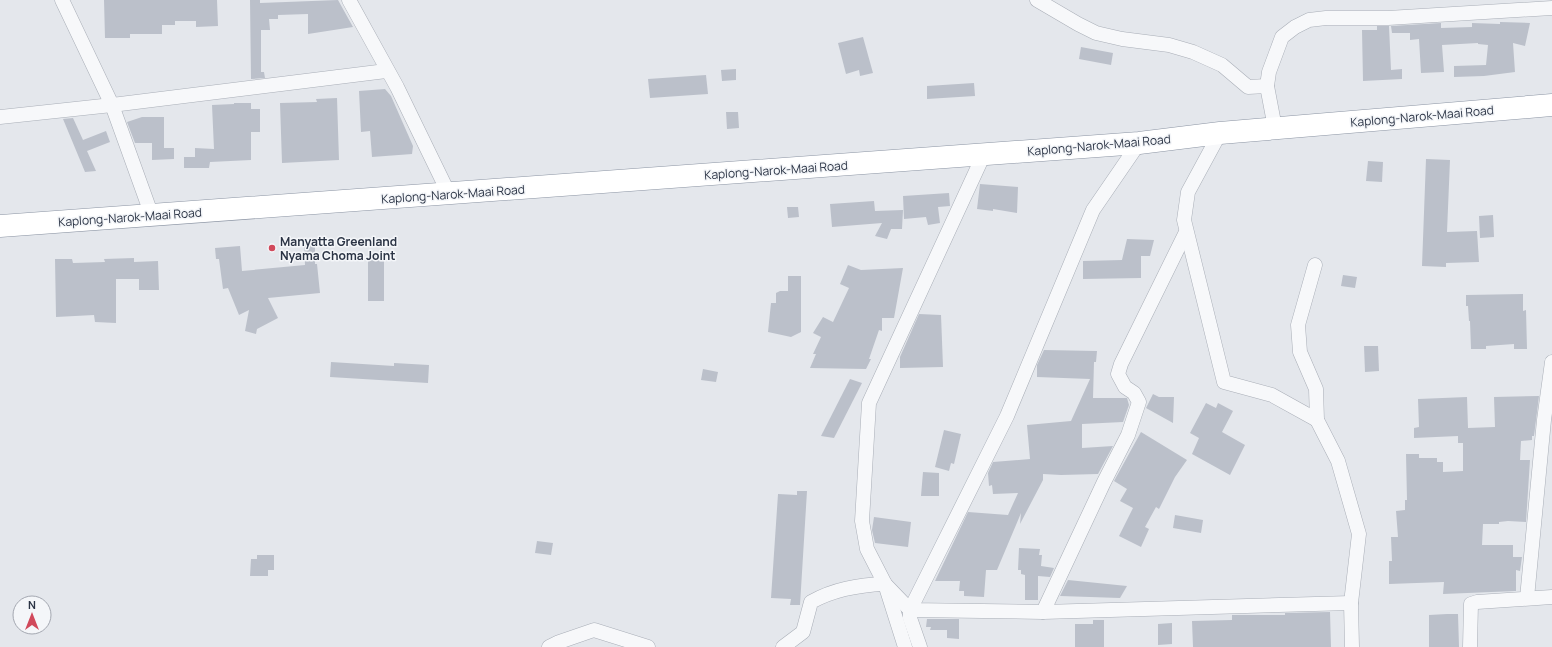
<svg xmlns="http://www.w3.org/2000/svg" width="1552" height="647" viewBox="0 0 1552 647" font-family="Manrope,sans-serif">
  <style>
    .building { fill: #bbc0ca }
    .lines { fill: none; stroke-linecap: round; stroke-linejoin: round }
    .street-casing { stroke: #a9aeb7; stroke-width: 15 }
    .highway-casing { stroke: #8b94a3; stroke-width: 23 }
    .street { stroke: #f7f8fa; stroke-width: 14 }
    .highway { stroke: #fff; stroke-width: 22 }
    .poi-dot { fill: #d1495b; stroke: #f4f6f9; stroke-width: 1.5 }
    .labels { text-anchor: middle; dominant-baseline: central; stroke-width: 3; stroke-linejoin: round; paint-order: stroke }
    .street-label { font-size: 12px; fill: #2b3445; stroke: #f4f6f9 }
    .poi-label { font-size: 12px; font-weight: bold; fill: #2b3445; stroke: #f4f6f9; text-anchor: start }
  </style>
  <rect width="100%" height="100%" fill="#e4e7ec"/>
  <g class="building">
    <polygon points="104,0 217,0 218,26 196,27 196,21 175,21 175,25 162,25 162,34 130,34 130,38 105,38"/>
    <polygon points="250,0 260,0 260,3 338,0 353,27 308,34 308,14 278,15 278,19 269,19 270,30 261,30 261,72 264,72 265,78 251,79"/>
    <polygon points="1500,22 1530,23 1525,46 1513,43 1515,72 1484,76 1454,77 1454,66 1486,65 1488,45 1478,44 1478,43 1442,45 1444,72 1421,73 1419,39 1410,40 1410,33 1392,33 1391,26 1441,23 1441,28 1472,27 1472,23 1500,24"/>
    <polygon points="1377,26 1389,26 1391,70 1402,69 1402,79 1363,81 1362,30 1377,30"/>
    <polygon points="863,37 873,73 860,76 859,70 846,74 838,43"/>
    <polygon points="1081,47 1113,53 1111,65 1079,59"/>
    <polygon points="736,69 736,80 722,81 721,70"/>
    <polygon points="706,75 708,94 650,98 648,79"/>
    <polygon points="974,83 975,96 927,99 927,86"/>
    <polygon points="385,89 391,96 413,146 412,154 372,157 370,131 361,132 359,91"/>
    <polygon points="337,98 339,160 282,163 280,103 317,102 316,99"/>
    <polygon points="234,103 251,103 251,109 260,109 260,132 251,132 251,160 210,162 209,168 184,168 184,157 195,157 195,148 214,149 212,105 234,104"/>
    <polygon points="726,112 738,112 739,128 727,129"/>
    <polygon points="142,117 164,117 164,148 174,148 174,159 152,160 152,143 135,143 127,122"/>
    <polygon points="73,118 83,140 106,131 110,142 87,151 96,171 85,172 63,119"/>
    <polygon points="1426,159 1450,160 1447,232 1477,231 1479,262 1446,263 1446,267 1422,266"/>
    <polygon points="1368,161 1383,162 1382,182 1366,181"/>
    <polygon points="980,184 1018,187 1017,213 993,209 993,211 977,209"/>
    <polygon points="949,193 950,206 938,207 940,223 928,225 926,217 904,219 903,196"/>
    <polygon points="874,201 875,211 903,210 902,229 891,229 887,239 875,236 882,223 832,227 830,204"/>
    <polygon points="787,207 798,207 799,217 788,218"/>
    <polygon points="1493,215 1494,237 1480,238 1479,216"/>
    <polygon points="304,239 315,239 315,264 317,264 320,293 268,298 278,318 257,329 256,334 245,331 249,310 239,315 228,288 223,289 219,259 216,259 215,248 240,246 242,271 305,265"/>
    <polygon points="1127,239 1154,240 1150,256 1141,256 1141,278 1083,279 1083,261 1122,260"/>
    <rect x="368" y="254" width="16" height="47"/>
    <polygon points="134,258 134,262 158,261 159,290 139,290 139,279 116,279 116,323 95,322 94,315 56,317 55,259 72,259 73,263 105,262 104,259"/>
    <polygon points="848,265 861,270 903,268 894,318 882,318 882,331 879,330 869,359 871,359 866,369 810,368 816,354 813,354 821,337 813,333 823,317 833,322 849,288 840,284"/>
    <polygon points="1343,275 1357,277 1355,288 1341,286"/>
    <polygon points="788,276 801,276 801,332 791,337 768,332 771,303 776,303 776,293 780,291 788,291"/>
    <polygon points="1523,294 1523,311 1526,310 1527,349 1514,349 1514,344 1486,346 1486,349 1471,349 1470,321 1469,321 1468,306 1466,306 1466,295"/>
    <polygon points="919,314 941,315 943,367 900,368 900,357"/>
    <polygon points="1364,346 1378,346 1379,371 1365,372"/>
    <polygon points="1044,350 1097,351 1096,362 1094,362 1093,398 1127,398 1129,405 1123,422 1082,424 1082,448 1113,446 1098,474 1061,475 1043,474 1043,480 1020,524 1021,513 997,570 986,570 984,597 964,596 964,591 959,591 960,581 935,581 968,512 1008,515 1018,493 993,494 992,485 989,486 988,473 993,462 1030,459 1027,425 1071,421 1090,379 1037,377 1037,365"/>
    <polygon points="331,362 394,366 394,363 429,365 428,383 330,377"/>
    <polygon points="703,369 718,372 716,382 701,380"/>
    <polygon points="850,379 862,383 834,438 821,436"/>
    <polygon points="1153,394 1159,397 1174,397 1173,423 1146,408"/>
    <polygon points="1539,396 1534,436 1532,436 1532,440 1521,441 1520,460 1530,460 1526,522 1508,521 1499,522 1499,524 1483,524 1482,545 1513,545 1513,557 1522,557 1520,571 1516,570 1516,591 1443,594 1444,582 1389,584 1389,561 1392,561 1391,537 1398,537 1396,511 1405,510 1405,500 1407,500 1406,454 1419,454 1419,458 1437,458 1437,462 1443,462 1443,472 1463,471 1463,443 1458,443 1458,436 1414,438 1414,428 1419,427 1418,399 1467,397 1468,428 1495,427 1494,397"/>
    <polygon points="1206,403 1216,408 1218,403 1233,411 1222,432 1245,445 1230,475 1192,454 1199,438 1190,433"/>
    <polygon points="944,430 961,434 954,464 951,463 949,471 935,467"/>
    <polygon points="1141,432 1187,460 1175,477 1159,509 1156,507 1145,527 1149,529 1141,547 1119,536 1133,508 1120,501 1127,489 1114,481"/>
    <polygon points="923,472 939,473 939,496 921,496"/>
    <polygon points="797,491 807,491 800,605 790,605 791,599 771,598 778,494 797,495"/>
    <polygon points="1175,515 1203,520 1201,533 1173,528"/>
    <polygon points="874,517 911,522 908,547 875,543 872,530"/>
    <polygon points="537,541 553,543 551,555 535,553"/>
    <polygon points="1019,548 1040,549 1039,555 1042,555 1041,566 1054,568 1050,577 1038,576 1038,600 1025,600 1025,575 1021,574 1021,570 1018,570"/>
    <polygon points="257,555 274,555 274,570 268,570 268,576 250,576 251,559 257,559"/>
    <polygon points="1068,580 1127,586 1120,598 1060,596"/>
    <polygon points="1330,612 1331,647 1193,647 1192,621 1232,620 1232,615 1285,615 1285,613"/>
    <polygon points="1447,614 1458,614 1459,647 1429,647 1429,615"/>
    <polygon points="927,619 959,619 959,639 947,638 947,630 930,630 931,627 926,627"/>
    <polygon points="1093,620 1104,620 1104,647 1075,647 1075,624 1093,624"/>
    <polygon points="1172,623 1172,644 1158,645 1158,624"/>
  </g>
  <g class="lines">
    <defs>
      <g id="street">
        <polyline points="62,0 112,105 152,216"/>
        <polyline points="349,0 397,87 449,194"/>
        <polyline points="1037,0 1078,24 1096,33 1122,39 1169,45 1193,52 1222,65 1248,87 1267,86"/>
        <polyline points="0,117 112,105 386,71"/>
        <polyline points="1275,128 1267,86 1269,72 1282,37 1295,27 1309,20 1326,18 1388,18 1552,8"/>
        <polyline points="1220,133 1188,192 1184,220 1224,382 1272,395 1317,420"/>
        <polyline points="984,154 869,403 862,521 867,549 885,584 910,610 1043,612 1351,603"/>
        <polyline points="1315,265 1298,325 1300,352 1316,389 1317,420 1338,461 1359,534 1351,603 1352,647"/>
        <polyline points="1527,598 1544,420 1552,362"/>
        <polyline points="1043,612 1104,482 1128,435 1139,402 1134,393 1125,387 1118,374 1121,364 1186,232"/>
        <polyline points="549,647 559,642 594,630 648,647"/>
        <path d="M783,647L803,632L811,602C834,589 858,585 885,584L905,647"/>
        <polyline points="920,647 910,618 910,610 1007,416 1093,210 1139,143"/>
        <polyline points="1470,647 1471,604 1477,602 1552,597"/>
      </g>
      <polyline id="highway" points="0,226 1139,143 1220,133 1552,105"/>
    </defs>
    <use href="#street" class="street-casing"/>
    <use href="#highway" class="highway-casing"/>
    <use href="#street" class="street"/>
    <use href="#highway" class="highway"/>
  </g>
  <circle class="poi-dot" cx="272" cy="248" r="4"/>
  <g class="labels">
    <g class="street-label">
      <text transform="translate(1422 116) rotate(-5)">Kaplong-Narok-Maai Road</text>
      <text transform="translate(1099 145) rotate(-5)">Kaplong-Narok-Maai Road</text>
      <text transform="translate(776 170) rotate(-4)">Kaplong-Narok-Maai Road</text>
      <text transform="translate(453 194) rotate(-4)">Kaplong-Narok-Maai Road</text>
      <text transform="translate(130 217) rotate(-4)">Kaplong-Narok-Maai Road</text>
    </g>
    <g class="poi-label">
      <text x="280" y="241">Manyatta Greenland<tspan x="280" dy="14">Nyama Choma Joint</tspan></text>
    </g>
  </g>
  <g transform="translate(32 615)"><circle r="19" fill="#f4f6f9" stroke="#a4a8b1"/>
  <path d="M0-3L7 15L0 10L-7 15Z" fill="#d1495b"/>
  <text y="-6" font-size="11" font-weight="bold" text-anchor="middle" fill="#2b3445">N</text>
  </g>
</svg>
